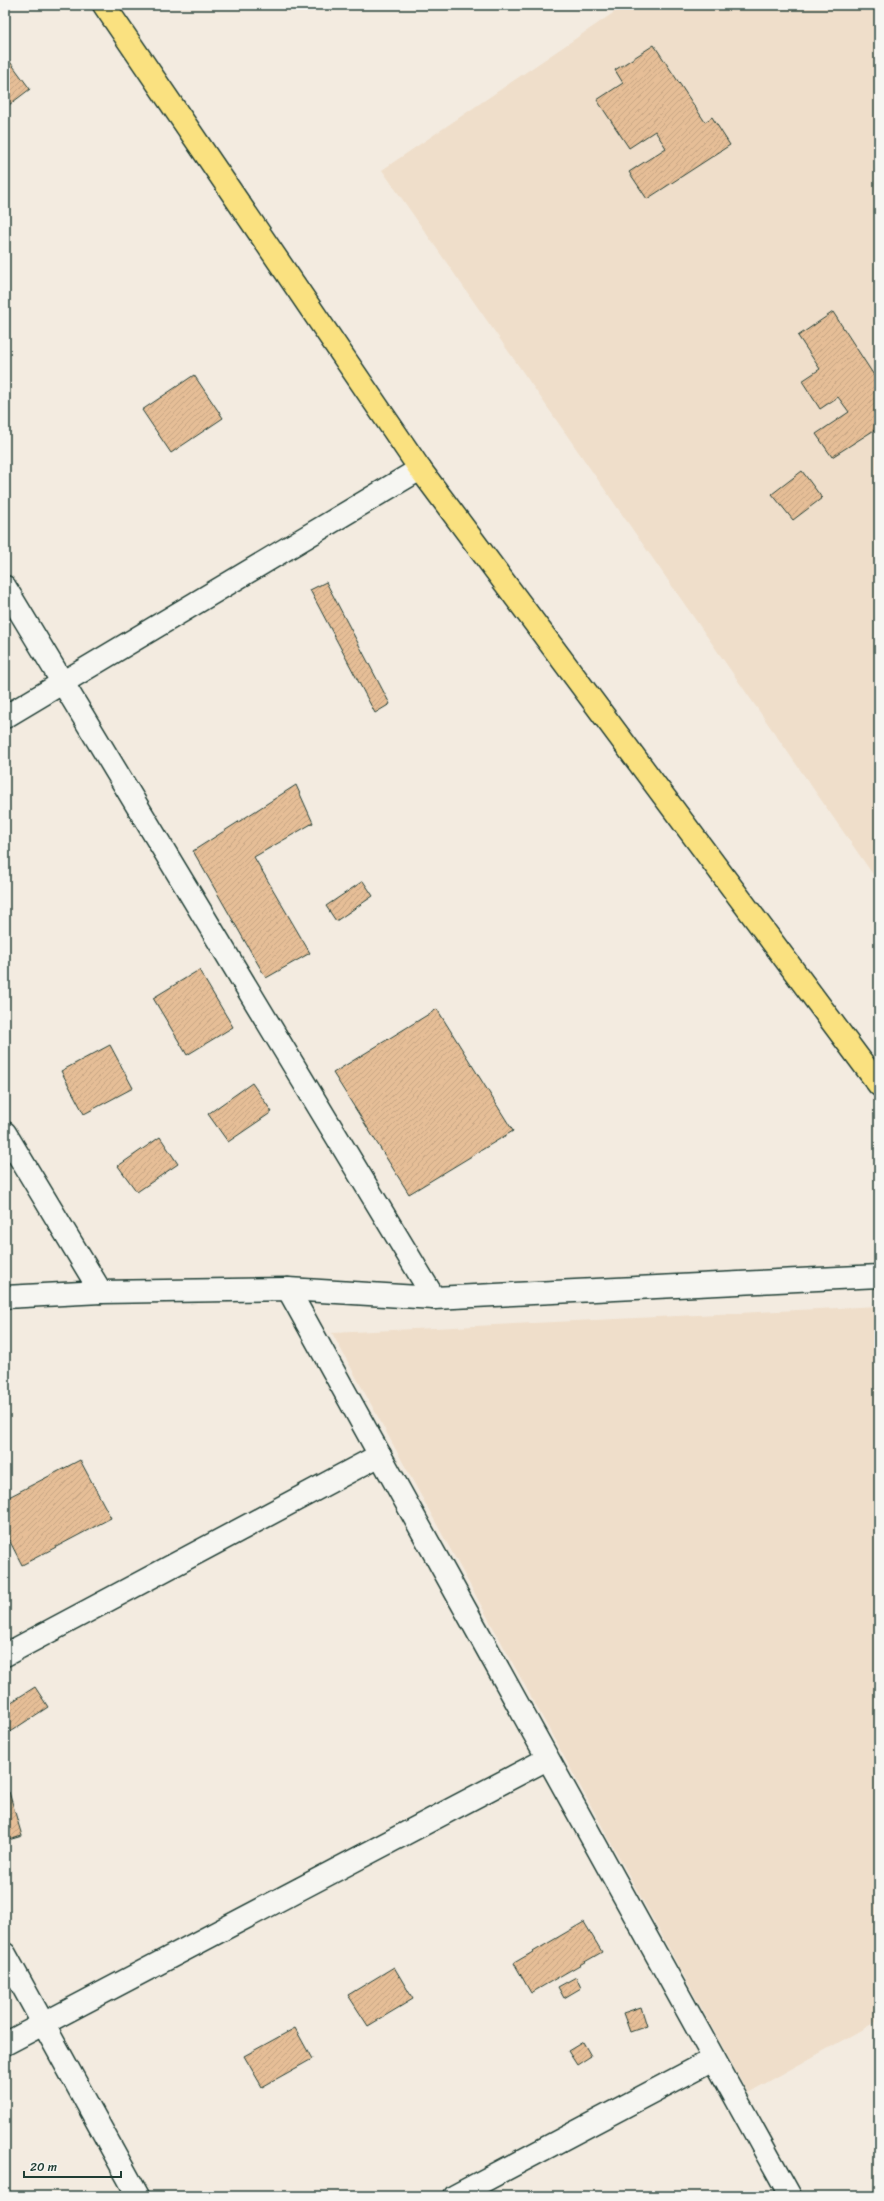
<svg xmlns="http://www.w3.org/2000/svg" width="884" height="2201" viewBox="0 0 884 2201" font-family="Sriracha,sans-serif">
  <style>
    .built { fill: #efdeca }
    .building { fill: url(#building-hatch); stroke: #1f3d34 }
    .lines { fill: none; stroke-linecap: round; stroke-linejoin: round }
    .street-casing { stroke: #1f3d34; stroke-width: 25 }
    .secondary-casing { stroke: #1f3d34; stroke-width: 25 }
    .primary-casing { stroke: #1f3d34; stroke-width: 25 }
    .street { stroke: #f6f6f2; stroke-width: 22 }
    .secondary { stroke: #f6f6f2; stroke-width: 22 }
    .primary { stroke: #fae180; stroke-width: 22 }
  </style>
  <defs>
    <pattern id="building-hatch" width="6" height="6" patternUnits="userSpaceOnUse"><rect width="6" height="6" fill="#e6be97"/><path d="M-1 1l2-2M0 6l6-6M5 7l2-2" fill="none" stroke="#c5a483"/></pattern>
  </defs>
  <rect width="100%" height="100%" fill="#f3ebe0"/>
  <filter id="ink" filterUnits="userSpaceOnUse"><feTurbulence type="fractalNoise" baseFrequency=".025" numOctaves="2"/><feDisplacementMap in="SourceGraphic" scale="8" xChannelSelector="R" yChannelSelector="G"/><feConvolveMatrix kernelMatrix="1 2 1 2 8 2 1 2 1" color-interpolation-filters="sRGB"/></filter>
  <g filter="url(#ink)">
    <g class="built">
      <polygon points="625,5 879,5 879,883 382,170"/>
      <polygon points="879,1306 879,2020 748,2093 332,1333"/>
    </g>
    <g class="building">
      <polygon points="654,45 705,122 712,117 730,145 647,199 629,172 666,148 655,131 629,148 597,100 623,83 615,70"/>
      <polygon points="5,55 30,89 5,108"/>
      <polygon points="833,312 879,383 879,427 832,457 816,434 849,412 838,397 820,409 802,381 820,369 798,336"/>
      <polygon points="194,375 223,418 171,453 142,410"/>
      <polygon points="802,471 822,498 793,520 772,494"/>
      <polygon points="326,582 390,704 375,713 310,590"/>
      <polygon points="296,785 313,823 254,857 310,953 266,978 193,851"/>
      <polygon points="363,881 373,896 336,921 326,906"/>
      <polygon points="199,970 233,1027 187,1055 153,998"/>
      <polygon points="437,1009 513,1131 409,1194 333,1073"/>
      <polygon points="110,1045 133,1088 84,1114 61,1071"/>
      <polygon points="252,1083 272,1112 228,1142 208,1114"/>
      <polygon points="160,1137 178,1164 137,1192 118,1166"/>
      <polygon points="80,1460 111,1518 22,1565 5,1532 5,1499"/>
      <polygon points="35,1687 48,1707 5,1735 5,1706"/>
      <polygon points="9,1792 22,1836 5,1841 5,1793"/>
      <polygon points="584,1922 602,1952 531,1993 514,1963"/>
      <polygon points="394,1967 413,1999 368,2026 348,1995"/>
      <polygon points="576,1977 581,1988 564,1998 558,1987"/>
      <polygon points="641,2007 647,2026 630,2032 623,2013"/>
      <polygon points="295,2028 312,2059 262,2087 244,2056"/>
      <polygon points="583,2042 591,2056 577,2065 568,2051"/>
    </g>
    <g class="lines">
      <defs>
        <g id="street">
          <polyline points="5,587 434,1298"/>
          <polyline points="5,717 420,469"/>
          <polyline points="5,1133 101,1292"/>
          <polyline points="288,1289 790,2196"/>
          <polyline points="5,1655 380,1455"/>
          <polyline points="5,1954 138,2196"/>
          <polyline points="5,2044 547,1759"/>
          <polyline points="455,2196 714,2059"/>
        </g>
        <polyline id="secondary" points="5,1297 101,1292 288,1289 434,1298 879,1276"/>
        <polyline id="primary" points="104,5 420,469 879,1085"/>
      </defs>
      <use href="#street" class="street-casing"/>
      <use href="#secondary" class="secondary-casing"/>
      <use href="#primary" class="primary-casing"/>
      <use href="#street" class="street"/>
      <use href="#secondary" class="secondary"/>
      <use href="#primary" class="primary"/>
    </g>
  </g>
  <rect width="884" height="2201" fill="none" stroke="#f6f6f2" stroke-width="20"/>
  <rect x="10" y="10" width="864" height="2181" fill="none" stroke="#1f3d34" stroke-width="1.5" filter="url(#ink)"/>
  <path d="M24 2171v6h97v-6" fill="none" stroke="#1f3d34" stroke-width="2"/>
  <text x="30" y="2171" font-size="12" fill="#1f3d34" stroke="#f6f6f2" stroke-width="3" paint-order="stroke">20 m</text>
</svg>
